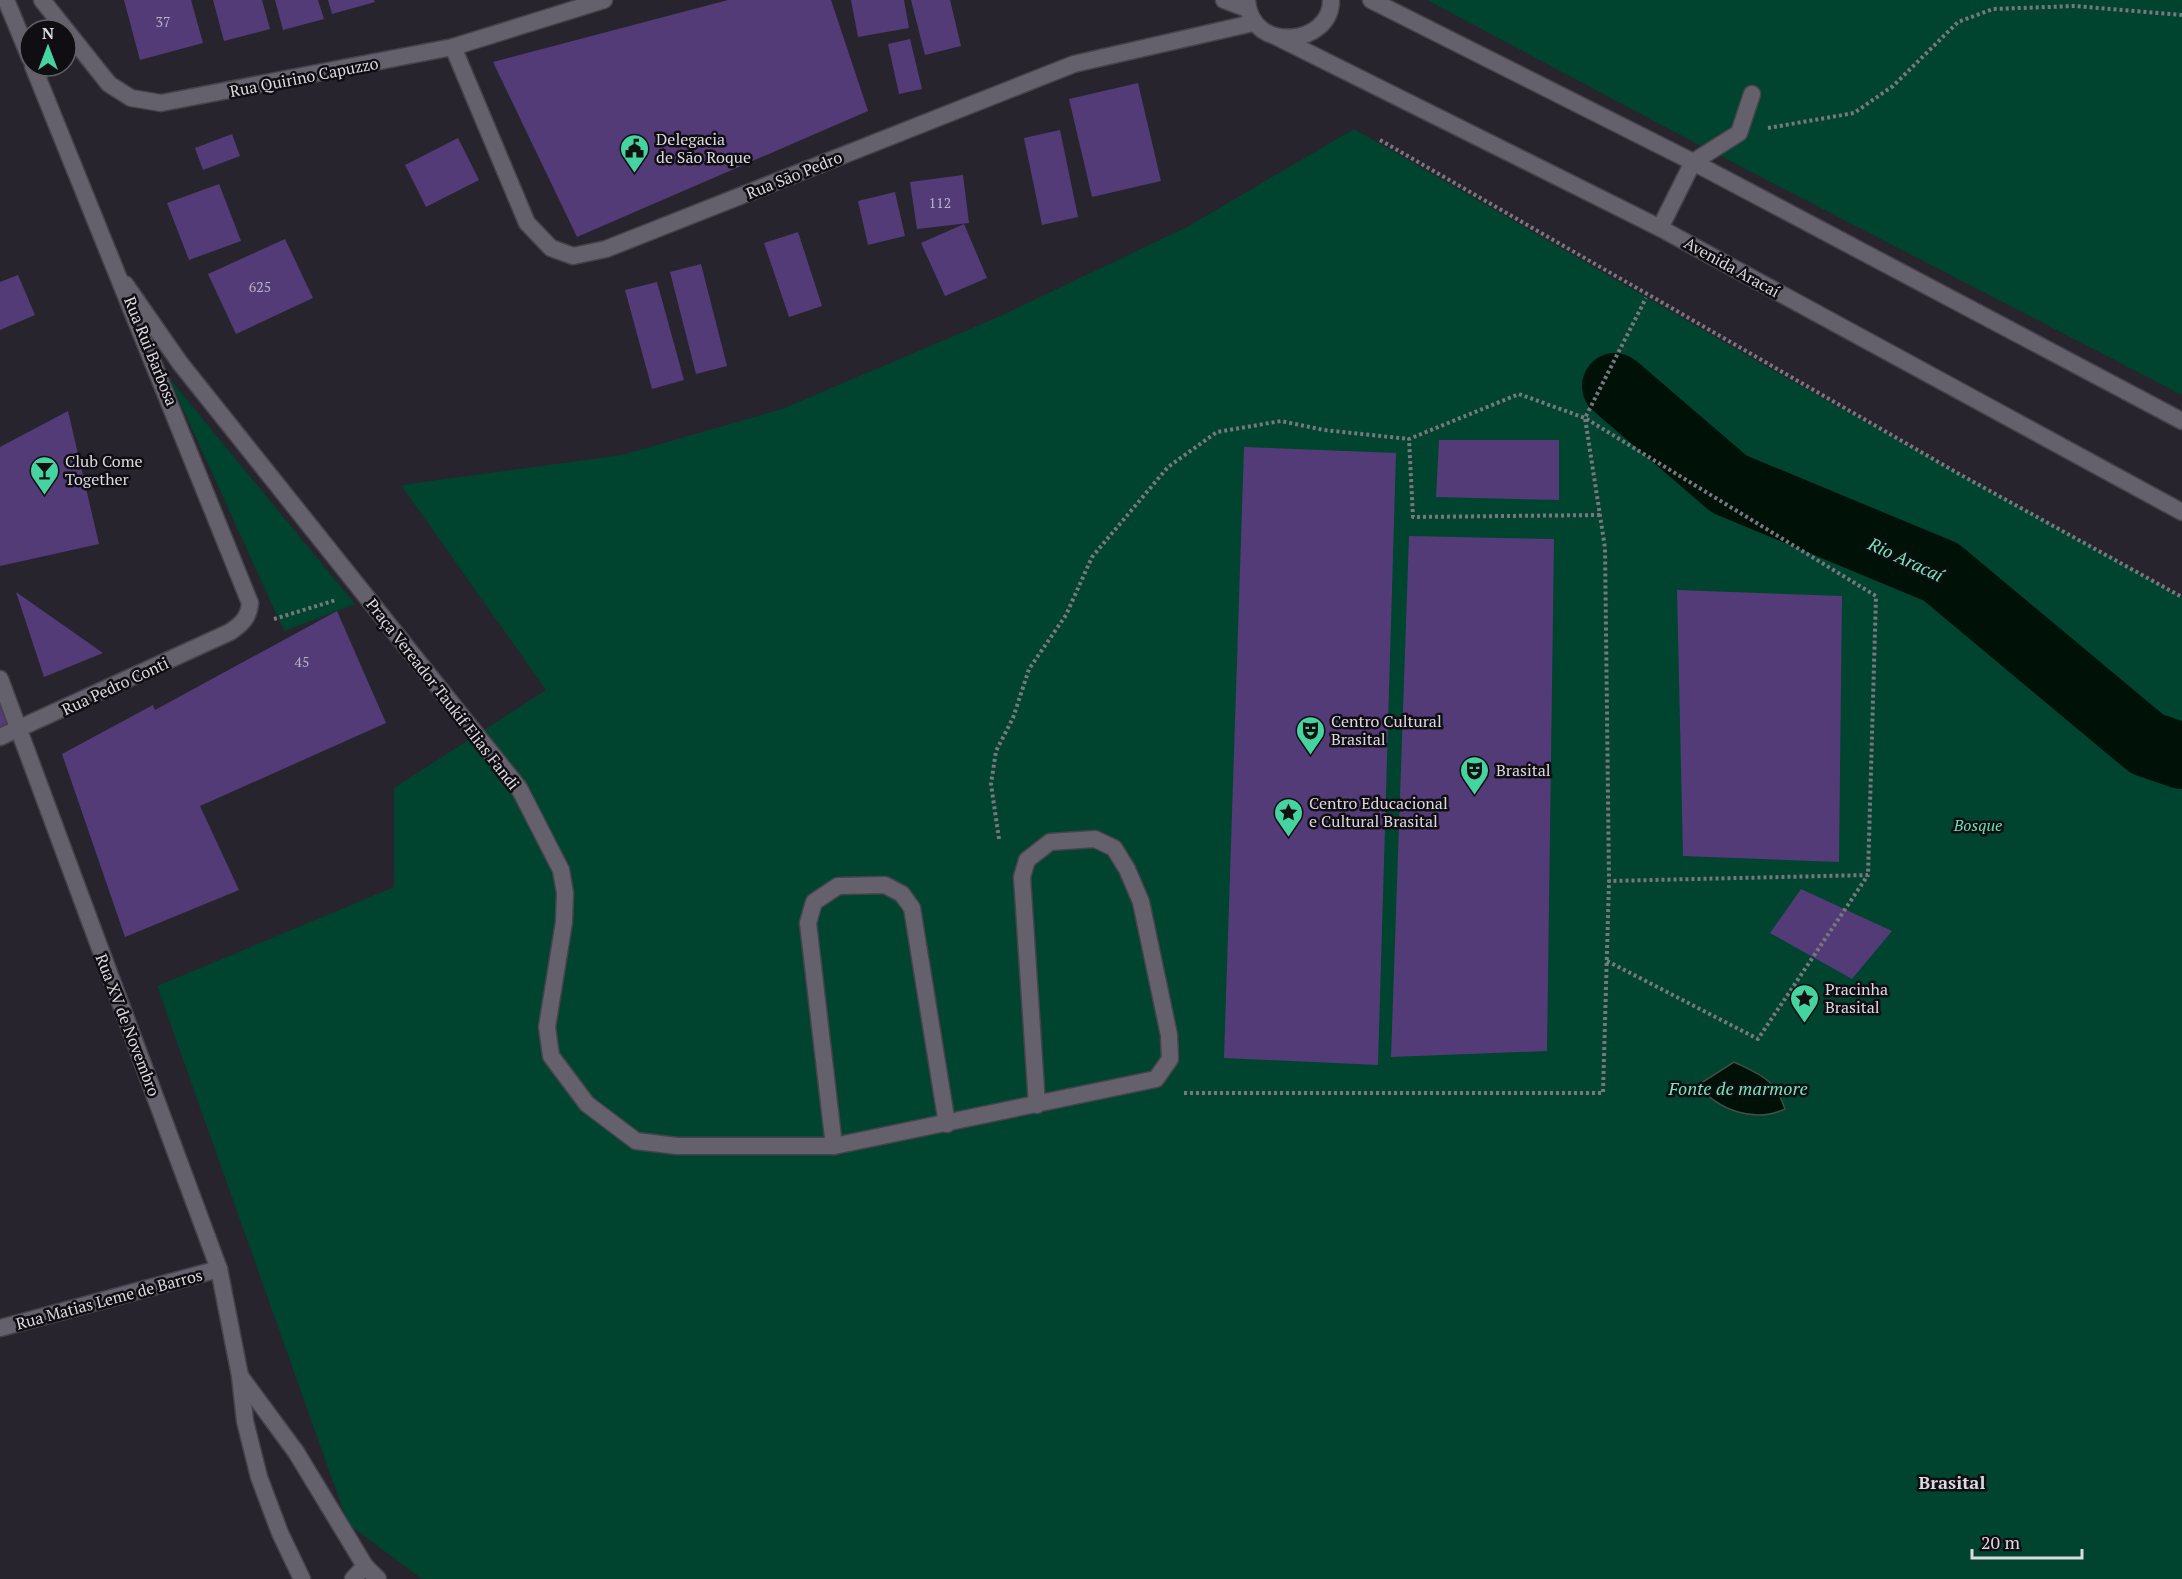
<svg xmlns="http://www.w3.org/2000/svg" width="2182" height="1579" viewBox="0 0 2182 1579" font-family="'PT Serif',serif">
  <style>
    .park { fill: #00432e }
    .water { fill: #001108; stroke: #424d49; stroke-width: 1.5 }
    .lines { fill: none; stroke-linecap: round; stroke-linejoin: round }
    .river { stroke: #001108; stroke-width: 66 }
    .building { fill: #523b77 }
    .service-casing { stroke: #45424b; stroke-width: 19 }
    .minor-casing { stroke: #45424b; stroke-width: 19 }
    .secondary-casing { stroke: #45424b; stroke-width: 19 }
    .path { stroke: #79767f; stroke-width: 4; stroke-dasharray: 3 3; stroke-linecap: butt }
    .service { stroke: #65616c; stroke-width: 16 }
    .minor { stroke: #65616c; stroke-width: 16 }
    .secondary { stroke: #65616c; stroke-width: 16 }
    .labels { text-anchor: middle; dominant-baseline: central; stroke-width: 5; stroke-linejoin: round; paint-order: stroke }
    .number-label { font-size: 14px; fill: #bab2c6 }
    .street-label { font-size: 16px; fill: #dcdae1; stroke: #100e13 }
    .poi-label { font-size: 16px; fill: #dcdae1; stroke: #100e13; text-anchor: start }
    .park-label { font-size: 16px; font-style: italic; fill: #67dfaf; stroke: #100e13 }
    .water-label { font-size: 18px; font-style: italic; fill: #71e8b7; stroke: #100e13 }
    .neighbourhood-label { font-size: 18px; font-weight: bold; fill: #dcdae1; stroke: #100e13 }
  </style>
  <rect width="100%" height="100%" fill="#27242e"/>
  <g class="park">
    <polygon points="1427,0 2182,0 2182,395 1688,139"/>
    <polygon points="1354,129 1774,371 2182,597 2182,1579 422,1579 348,1524 157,986 394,887 394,788 546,690 401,485 622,455 782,409 996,318 1187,227"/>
    <polygon points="169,378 355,604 284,631"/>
  </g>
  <path class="water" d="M1734,1062C1761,1075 1775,1079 1785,1109C1755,1123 1719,1111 1698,1085Z"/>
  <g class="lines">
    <polyline class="river" points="1615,386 1729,484 1941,572 2147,744 2182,756"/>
  </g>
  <g class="building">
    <polygon points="124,0 191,0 203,43 140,60"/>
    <polygon points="213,0 262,0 270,29 224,41"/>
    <polygon points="275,0 318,0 324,19 283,30"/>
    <polygon points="328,0 374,0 375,2 332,14"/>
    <polygon points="728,0 831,0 868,111 577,237 493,62"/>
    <polygon points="851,0 904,0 909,28 858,37"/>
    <polygon points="911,0 950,0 961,46 925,55"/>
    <polygon points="910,39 922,89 899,94 888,44"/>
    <polygon points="1138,83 1161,181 1092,197 1069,99"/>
    <polygon points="1060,130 1078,217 1042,225 1024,138"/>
    <polygon points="232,134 240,156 203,170 195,148"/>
    <polygon points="458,138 479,180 426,207 405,165"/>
    <polygon points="963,175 969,223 917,229 910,182"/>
    <polygon points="219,184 241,241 189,260 167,203"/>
    <polygon points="895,192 905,236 868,245 858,201"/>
    <polygon points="964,224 987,278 945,296 921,243"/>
    <polygon points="798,232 822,306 789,317 764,243"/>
    <polygon points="285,239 313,298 236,334 208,274"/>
    <polygon points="701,264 727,366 696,374 670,272"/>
    <polygon points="18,275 35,315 0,330 0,282"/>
    <polygon points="657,282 684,380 652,389 625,290"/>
    <polygon points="68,411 99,544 0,566 0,447"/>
    <polygon points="1439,440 1559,440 1559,500 1436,497"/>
    <polygon points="1244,447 1396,453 1378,1065 1224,1058"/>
    <polygon points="1409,536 1554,539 1547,1051 1391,1057"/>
    <polygon points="1677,590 1842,596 1839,862 1683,856"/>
    <polygon points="16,592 103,653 44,677"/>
    <polygon points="337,611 386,723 200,806 239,890 125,937 62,754 153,705 155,710"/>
    <polygon points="0,681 17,731 0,737"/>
    <polygon points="1801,889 1892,931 1852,979 1770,933"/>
  </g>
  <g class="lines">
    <defs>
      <g id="service">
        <polyline points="1693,162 1739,133 1752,94"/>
        <polyline points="125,284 180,363 519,788 561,870 565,893 564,922 547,1027 551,1056 587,1104 636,1141 677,1146 834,1146 1156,1079 1170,1059 1169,1035 1141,902 1127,869 1114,848 1095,839 1050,842 1027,860 1022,877 1037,1105"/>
        <polyline points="834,1146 808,923 814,902 838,886 885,885 902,894 912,908 947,1124"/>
      </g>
      <g id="minor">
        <polyline points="6,0 30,58"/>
        <polyline points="42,0 109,84 131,98 161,103 453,47 604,0"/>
        <polyline points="453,47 527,223 551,248 573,256 606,249 1074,64 1253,23"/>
        <path d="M0,737L230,632C242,624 249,617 250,603L33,66"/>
        <polyline points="0,1328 219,1269"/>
        <polyline points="353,1579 365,1566"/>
      </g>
      <g id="secondary">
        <polyline points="1224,0 1248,9"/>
        <path d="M1247,0C1251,55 1332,45 1331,0"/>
        <polyline points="1371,0 1693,162 2182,421"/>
        <polyline points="1275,36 1660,228 2182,512"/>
        <polyline points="1660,228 1693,162"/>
        <polyline points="0,679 219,1269 240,1376 245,1421 259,1477 280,1533 302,1579"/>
        <polyline points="240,1376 296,1452 365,1566 378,1579"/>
      </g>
    </defs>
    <use href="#service" class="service-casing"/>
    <use href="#minor" class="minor-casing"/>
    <use href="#secondary" class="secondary-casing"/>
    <g class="path">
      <polyline points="1768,128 1854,113 1893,86 1958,22 1993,9 2075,6 2182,15"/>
      <polyline points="1380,140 1961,475 2182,597"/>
      <polyline points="1600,515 1413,517 1409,439 1519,394 1585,418 1876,596 1868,875 1609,881 1605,548 1585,418 1646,298"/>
      <polyline points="274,619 336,600"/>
      <polyline points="999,839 991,784 996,751 1013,718 1029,669 1066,615 1092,557 1168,467 1217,432 1281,421 1324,430 1409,439"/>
      <polyline points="1607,961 1758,1039 1868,875"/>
      <polyline points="1184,1093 1603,1093 1609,881"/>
    </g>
    <use href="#service" class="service"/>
    <use href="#minor" class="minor"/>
    <use href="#secondary" class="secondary"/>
  </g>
  <defs>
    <symbol id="civic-pin" viewBox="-11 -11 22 30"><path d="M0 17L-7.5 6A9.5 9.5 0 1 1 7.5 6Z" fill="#45d49f" stroke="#100e13"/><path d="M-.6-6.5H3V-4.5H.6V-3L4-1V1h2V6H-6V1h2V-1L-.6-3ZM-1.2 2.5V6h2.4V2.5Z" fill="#111"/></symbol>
    <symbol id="bar-pin" viewBox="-11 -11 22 30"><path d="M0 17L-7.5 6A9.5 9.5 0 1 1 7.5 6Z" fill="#45d49f" stroke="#100e13"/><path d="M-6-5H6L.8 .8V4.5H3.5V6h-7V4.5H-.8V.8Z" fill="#111"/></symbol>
    <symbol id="theatre-pin" viewBox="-11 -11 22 30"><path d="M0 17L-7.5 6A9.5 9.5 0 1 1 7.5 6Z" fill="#45d49f" stroke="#100e13"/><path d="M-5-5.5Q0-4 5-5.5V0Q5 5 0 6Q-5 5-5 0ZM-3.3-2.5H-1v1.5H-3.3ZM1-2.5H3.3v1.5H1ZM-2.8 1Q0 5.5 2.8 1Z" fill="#111"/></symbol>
    <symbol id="sight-pin" viewBox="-11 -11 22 30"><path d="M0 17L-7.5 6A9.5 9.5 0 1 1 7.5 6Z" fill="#45d49f" stroke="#100e13"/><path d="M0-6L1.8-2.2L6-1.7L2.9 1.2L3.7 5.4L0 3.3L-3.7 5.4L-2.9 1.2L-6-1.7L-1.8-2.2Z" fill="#111"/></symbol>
  </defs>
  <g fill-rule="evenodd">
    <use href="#civic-pin" x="618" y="132" width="33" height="45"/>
    <use href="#bar-pin" x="28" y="454" width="33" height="45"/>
    <use href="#theatre-pin" x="1294" y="714" width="33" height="45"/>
    <use href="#theatre-pin" x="1458" y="754" width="33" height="45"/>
    <use href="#sight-pin" x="1272" y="796" width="33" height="45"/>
    <use href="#sight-pin" x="1788" y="982" width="33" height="45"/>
  </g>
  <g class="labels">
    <g class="number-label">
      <text x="163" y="21">37</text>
      <text x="940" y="202">112</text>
      <text x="260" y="286">625</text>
      <text x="302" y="661">45</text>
    </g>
    <g class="street-label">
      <text transform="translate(304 77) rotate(-11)">Rua Quirino Capuzzo</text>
      <text transform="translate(794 175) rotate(-22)">Rua São Pedro</text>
      <text transform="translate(1732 267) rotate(29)">Avenida Aracaí</text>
      <text transform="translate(151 351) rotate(68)">Rua Rui Barbosa</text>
      <text transform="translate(115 686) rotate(-25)">Rua Pedro Conti</text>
      <text transform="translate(443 694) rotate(52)">Praça Vereador Taukif Elias Fandi</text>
      <text transform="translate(128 1025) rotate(69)">Rua XV de Novembro</text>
      <text transform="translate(109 1299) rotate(-15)">Rua Matias Leme de Barros</text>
    </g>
    <g class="poi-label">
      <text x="656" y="139">Delegacia<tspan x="656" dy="18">de São Roque</tspan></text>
      <text x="65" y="461">Club Come<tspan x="65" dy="18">Together</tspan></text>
      <text x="1331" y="721">Centro Cultural<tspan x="1331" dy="18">Brasital</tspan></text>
      <text x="1496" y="770">Brasital</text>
      <text x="1309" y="803">Centro Educacional<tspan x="1309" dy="18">e Cultural Brasital</tspan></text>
      <text x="1825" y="989">Pracinha<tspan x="1825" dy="18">Brasital</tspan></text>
    </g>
    <g class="park-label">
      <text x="1978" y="825">Bosque</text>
    </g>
    <g class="water-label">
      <text transform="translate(1906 559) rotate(25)">Rio Aracaí</text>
      <text x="1738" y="1088">Fonte de marmore</text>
    </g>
    <g class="neighbourhood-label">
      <text x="1952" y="1482">Brasital</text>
    </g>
  </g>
  <g transform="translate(48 48)"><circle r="28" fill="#100e13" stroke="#626065" stroke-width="1.5"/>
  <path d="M0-4.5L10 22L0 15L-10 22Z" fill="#45d49f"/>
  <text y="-9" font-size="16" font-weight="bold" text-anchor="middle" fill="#dcdae1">N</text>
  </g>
  <path d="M1972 1549v9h110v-9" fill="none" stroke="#dcdae1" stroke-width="3"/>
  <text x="1981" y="1549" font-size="18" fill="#dcdae1" stroke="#100e13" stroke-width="4.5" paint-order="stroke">20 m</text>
</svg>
